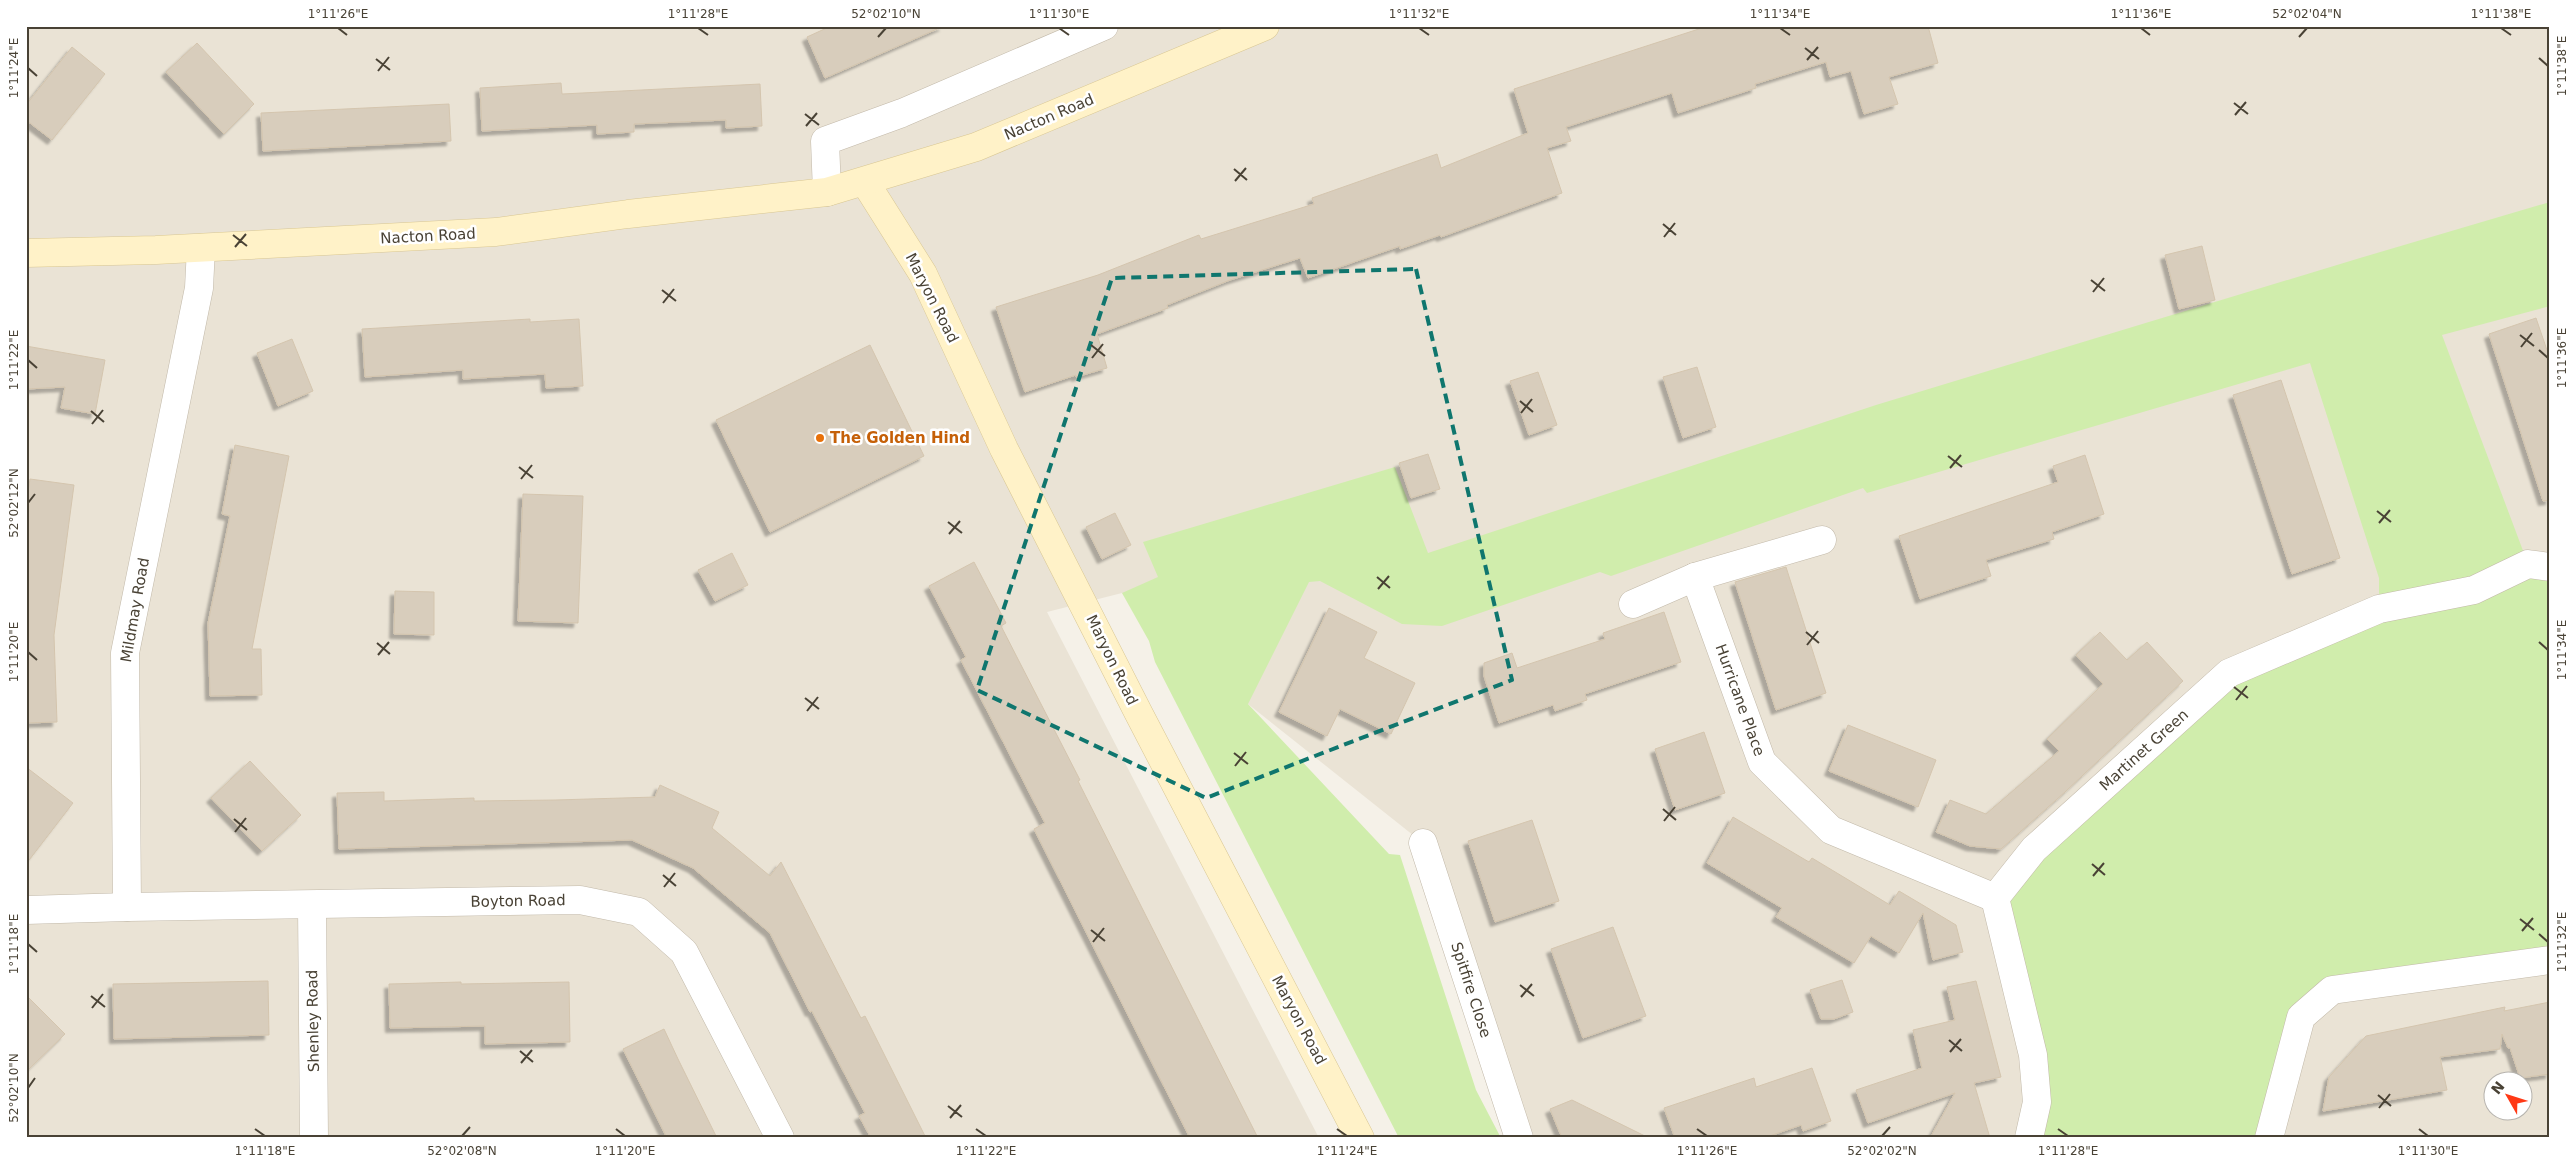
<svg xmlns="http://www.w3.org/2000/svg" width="2576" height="1164" viewBox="0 0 2576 1164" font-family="'DejaVu Sans',sans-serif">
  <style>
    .residential { fill: #eae3d5; fill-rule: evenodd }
    .green { fill: #d0edac }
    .building { fill: #d8cdbc; stroke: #d4c5ae; filter: url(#shadow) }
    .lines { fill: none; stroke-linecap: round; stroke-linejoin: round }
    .street-casing { stroke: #c2b9a9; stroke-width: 29 }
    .secondary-casing { stroke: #d9c793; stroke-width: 29 }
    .street { stroke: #fff; stroke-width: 28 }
    .secondary { stroke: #fff2c8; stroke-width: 28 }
    .marked { fill: none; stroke: #0f766e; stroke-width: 4; stroke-dasharray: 10 6; stroke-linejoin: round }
    .ticks { fill: none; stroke: #494235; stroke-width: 2 }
    .food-dot { fill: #e8710a; stroke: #fff; stroke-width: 2 }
    .labels { text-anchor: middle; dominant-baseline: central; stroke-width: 5; stroke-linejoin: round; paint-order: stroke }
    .street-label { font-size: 15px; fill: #494235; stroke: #fff }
    .food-label { font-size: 15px; font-weight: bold; fill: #c56008; stroke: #fff; text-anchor: start }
    .neatline { fill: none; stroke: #494235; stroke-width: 2 }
    .ticks-label { font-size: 12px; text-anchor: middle; fill: #494235 }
  </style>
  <defs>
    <filter id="shadow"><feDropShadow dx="-4.5" dy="4.5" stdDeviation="1" flood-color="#0004"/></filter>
  </defs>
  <rect width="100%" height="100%" fill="#f5f1e8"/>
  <path class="residential" d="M26,26H2550V1138H1519L1423,843L1248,704L1122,593L1047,612L1319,1138H26ZM2494,1082H2524V1112H2494Z"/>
  <polygon class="green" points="2550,202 2550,306 2442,335 2528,564 2550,567 2550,960 2332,990 2301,1017 2269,1138 2029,1138 2037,1102 1995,898 2229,673 2379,609 2379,578 2310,363 1867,493 1863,488 1611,576 1600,572 1442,626 1402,624 1320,581 1309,582 1248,704 1389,854 1400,855 1476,1090 1501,1138 1399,1138 1155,662 1149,641 1122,593 1158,577 1143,542 1395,467 1428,553 1876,405 2360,258"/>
  <g class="building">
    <polygon points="831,26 944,26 825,78 807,37"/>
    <polygon points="1708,26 1928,26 1938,63 1889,77 1898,104 1864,114 1851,71 1830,77 1826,62 1755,84 1756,88 1678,113 1672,93 1566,127 1571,141 1547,148 1562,193 1441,237 1440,235 1400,249 1400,246 1308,278 1300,258 1230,280 1167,305 1168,308 1097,334 1107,368 1076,377 1076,375 1025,392 996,307 1098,275 1199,235 1201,239 1314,204 1312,198 1437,154 1441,168 1528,133 1514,89"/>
    <polygon points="197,43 254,104 224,134 166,72"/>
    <polygon points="72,47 105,74 52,140 26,120 26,105"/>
    <polygon points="561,83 562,94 760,84 762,126 726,128 726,120 634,124 634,132 597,134 597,125 482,131 480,88"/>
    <polygon points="449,104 451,141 263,151 261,113"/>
    <polygon points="2202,246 2215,300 2179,309 2165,255"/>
    <polygon points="2536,318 2550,359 2550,500 2543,501 2489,334"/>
    <polygon points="530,319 530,322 579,319 583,386 546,388 545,374 463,379 463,370 365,377 362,329"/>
    <polygon points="292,339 313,391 278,406 257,353"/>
    <polygon points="870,345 924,456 770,532 716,420"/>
    <polygon points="26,346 105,360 95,414 61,408 65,387 26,389"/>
    <polygon points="1697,367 1716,427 1683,438 1663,377"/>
    <polygon points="1538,372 1557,425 1529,435 1510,381"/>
    <polygon points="2281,380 2340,558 2292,574 2233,395"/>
    <polygon points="235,445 289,456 252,649 261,649 262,695 210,696 208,623 230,516 222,514"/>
    <polygon points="1428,454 1440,489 1411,498 1399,463"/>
    <polygon points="2085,455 2104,514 2052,532 2054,539 1986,560 1991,576 1920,599 1899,536 2058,482 2053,466"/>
    <polygon points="30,479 74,485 54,635 57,722 26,723 26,503"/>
    <polygon points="523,494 583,496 578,623 518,621"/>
    <polygon points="1115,513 1131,545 1102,559 1086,527"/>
    <polygon points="732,553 748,585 715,601 698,570"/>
    <polygon points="974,562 1006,623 1001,626 1080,780 1078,781 1258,1138 1190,1138 1034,829 1045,823 961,660 966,657 929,586"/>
    <polygon points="1786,567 1826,693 1776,710 1735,582"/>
    <polygon points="395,591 434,592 434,635 394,634"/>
    <polygon points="1329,608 1377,632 1364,658 1415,683 1391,734 1340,709 1327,736 1279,712"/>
    <polygon points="1664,612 1681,662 1585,694 1587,700 1555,711 1553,705 1499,723 1484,676 1484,663 1512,653 1517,668 1605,639 1603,633"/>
    <polygon points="2100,632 2127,660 2147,642 2183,681 2065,792 2001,849 1970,846 1936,832 1950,800 1986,814 2059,751 2047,739 2103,684 2076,655"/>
    <polygon points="1848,725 1936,760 1918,807 1829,771"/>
    <polygon points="1704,732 1725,793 1675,810 1655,749"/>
    <polygon points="250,761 301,815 262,851 211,798"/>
    <polygon points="26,767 73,803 26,864"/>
    <polygon points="660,785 719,812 712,828 770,876 781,862 861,1018 865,1016 926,1138 871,1138 859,1116 865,1113 812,1011 810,1012 770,933 693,868 632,840 339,849 337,793 384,792 384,801 474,798 474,801 555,800 655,797"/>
    <polygon points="1733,817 1809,862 1812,858 1890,905 1899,891 1921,904 1956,925 1963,952 1933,960 1923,913 1899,953 1871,936 1854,963 1776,917 1782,908 1707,863"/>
    <polygon points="1532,820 1559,901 1495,922 1468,841"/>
    <polygon points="1613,927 1646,1016 1583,1038 1551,949"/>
    <polygon points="1842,980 1853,1012 1834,1019 1821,1019 1810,990"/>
    <polygon points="268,981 269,1035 114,1039 113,984"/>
    <polygon points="1976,981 2001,1077 1974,1083 1990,1138 1930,1138 1955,1093 1868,1123 1856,1090 1922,1068 1913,1030 1955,1020 1947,987"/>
    <polygon points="461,982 461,984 569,982 570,1042 485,1044 485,1026 390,1028 389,984"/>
    <polygon points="26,995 65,1034 26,1072"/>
    <polygon points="2550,1002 2550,1074 2520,1078 2510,1048 2508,1048 2502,1034 2500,1049 2440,1057 2447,1090 2323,1111 2329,1077 2366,1036 2505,1007 2504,1011"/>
    <polygon points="664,1029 678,1059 717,1138 667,1138 623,1049"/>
    <polygon points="1812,1068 1831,1121 1803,1131 1801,1125 1764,1138 1675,1138 1664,1108 1754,1078 1756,1087"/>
    <polygon points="1572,1100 1649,1138 1562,1138 1550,1109"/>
  </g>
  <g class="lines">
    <defs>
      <g id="street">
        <polyline points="827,192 825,141 902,113 1104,26"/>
        <polyline points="1695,577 1762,762 1831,830 1995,898"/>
        <polyline points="1633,604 1695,577 1822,540"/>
        <polyline points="1423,843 1519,1138"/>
        <polyline points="312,905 314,1138"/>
        <polyline points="127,907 125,653 199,288 201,248"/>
        <polyline points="26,910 127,907 580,900 639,912 684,952 780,1138"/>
        <polyline points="2029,1138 2037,1102 2033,1055 1995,898 2034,849 2229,673 2379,609 2474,590 2528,564 2550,567"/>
        <polyline points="2269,1138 2301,1017 2332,990 2550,960"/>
      </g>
      <g id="secondary">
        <polyline points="865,182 923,274 1004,449 1139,714 1360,1138"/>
        <polyline points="26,253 156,250 496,232 628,214 827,192 976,147 1265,26"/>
      </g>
    </defs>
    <use href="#street" class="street-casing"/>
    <use href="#secondary" class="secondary-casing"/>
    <use href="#street" class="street"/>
    <use href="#secondary" class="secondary"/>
  </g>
  <path class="marked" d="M1416,269L1512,680L1206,798L977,690L1112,278Z"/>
  <path class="ticks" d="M338,28L347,35M698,28L708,35M1059,28L1069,35M1419,28L1429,35M1780,28L1790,35M2141,28L2150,35M2501,28L2511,35M878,37L886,28M2299,37L2307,28M1805,48L1819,59M2539,58L2548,66M376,59L390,70M1807,60L1818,47M28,68L37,76M378,71L389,57M2234,103L2248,114M805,114L819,125M2235,115L2246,102M806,126L817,113M1234,169L1247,180M1235,181L1246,168M1663,224L1676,235M233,235L247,246M1664,237L1675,223M235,247L246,234M2091,280L2105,291M662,290L676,301M2093,292L2104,278M663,303L674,289M2520,335L2534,346M1091,345L1105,356M2521,347L2532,333M2539,350L2548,358M1092,358L1103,344M28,360L37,368M1520,401L1533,412M91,411L104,422M1521,413L1532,399M92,424L103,410M1948,456L1962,467M519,467L533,478M1950,468L1961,455M521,479L532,465M28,503L35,494M2377,511L2391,522M948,522L962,533M2379,523L2390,510M949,534L960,521M1377,577L1390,588M1378,589L1389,576M1806,632L1819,643M2539,642L2548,650M377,643L390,654M1807,645L1818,631M28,652L37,660M378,655L389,642M2234,687L2248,698M805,698L819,709M2236,700L2247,686M807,711L818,697M1234,753L1248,764M1235,766L1246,752M1663,809L1676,820M234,819L247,830M1664,821L1675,807M235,832L246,818M2092,864L2105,875M663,875L676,886M2093,876L2104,863M664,887L675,873M2520,919L2534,930M1091,930L1105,941M2522,931L2533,918M2539,934L2548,942M1093,942L1104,928M28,944L37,952M1520,985L1534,996M91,996L105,1007M1521,997L1532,984M92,1008L103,994M1949,1040L1962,1051M520,1051L533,1062M1950,1052L1961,1039M521,1063L532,1050M28,1088L35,1078M2378,1095L2391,1106M948,1106L962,1117M2379,1108L2390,1094M950,1118L961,1105M255,1129L265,1136M616,1129L625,1136M976,1129L986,1136M1337,1129L1347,1136M1697,1129L1707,1136M2058,1129L2068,1136M2419,1129L2428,1136M462,1136L470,1127M1882,1136L1890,1127"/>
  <circle class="food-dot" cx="820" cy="438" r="5"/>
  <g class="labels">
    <g class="street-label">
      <text transform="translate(1049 117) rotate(-23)">Nacton Road</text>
      <text transform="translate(428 236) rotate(-3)">Nacton Road</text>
      <text transform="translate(932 298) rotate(63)">Maryon Road</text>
      <text transform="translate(135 610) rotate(-80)">Mildmay Road</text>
      <text transform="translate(1112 660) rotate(64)">Maryon Road</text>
      <text transform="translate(1740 700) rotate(70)">Hurricane Place</text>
      <text transform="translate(2144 750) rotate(-42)">Martinet Green</text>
      <text transform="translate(518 901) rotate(-1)">Boyton Road</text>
      <text transform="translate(1471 990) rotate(72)">Spitfire Close</text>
      <text transform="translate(1299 1020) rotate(62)">Maryon Road</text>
      <text transform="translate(313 1021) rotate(-91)">Shenley Road</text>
    </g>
    <g class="food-label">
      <text x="830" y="438">The Golden Hind</text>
    </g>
  </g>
  <rect width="2576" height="1164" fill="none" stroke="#ffffff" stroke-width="55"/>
  <g transform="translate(2508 1096) rotate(309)"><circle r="24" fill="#ffffff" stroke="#b6b3ae"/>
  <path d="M0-4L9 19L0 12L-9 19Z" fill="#ff3915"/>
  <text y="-8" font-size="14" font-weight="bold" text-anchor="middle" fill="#494235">N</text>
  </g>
  <rect x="28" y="28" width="2520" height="1108" class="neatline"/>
  <g class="ticks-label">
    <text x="338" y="18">1°11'26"E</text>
    <text x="698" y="18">1°11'28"E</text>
    <text x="886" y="18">52°02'10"N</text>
    <text x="1059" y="18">1°11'30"E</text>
    <text x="1419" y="18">1°11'32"E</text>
    <text x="1780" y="18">1°11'34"E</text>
    <text x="2141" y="18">1°11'36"E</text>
    <text x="2307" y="18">52°02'04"N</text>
    <text x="2501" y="18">1°11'38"E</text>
    <text transform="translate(2562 66) rotate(-90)" y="4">1°11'38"E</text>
    <text transform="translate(14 68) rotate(-90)" y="4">1°11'24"E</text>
    <text transform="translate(2562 358) rotate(-90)" y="4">1°11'36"E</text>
    <text transform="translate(14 360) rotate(-90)" y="4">1°11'22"E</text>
    <text transform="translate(14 503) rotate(-90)" y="4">52°02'12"N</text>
    <text transform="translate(2562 650) rotate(-90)" y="4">1°11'34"E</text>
    <text transform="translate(14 652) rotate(-90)" y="4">1°11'20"E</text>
    <text transform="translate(2562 942) rotate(-90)" y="4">1°11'32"E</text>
    <text transform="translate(14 944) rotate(-90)" y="4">1°11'18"E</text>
    <text transform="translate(14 1088) rotate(-90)" y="4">52°02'10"N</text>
    <text x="265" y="1155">1°11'18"E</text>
    <text x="462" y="1155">52°02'08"N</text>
    <text x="625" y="1155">1°11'20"E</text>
    <text x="986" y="1155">1°11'22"E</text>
    <text x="1347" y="1155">1°11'24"E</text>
    <text x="1707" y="1155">1°11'26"E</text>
    <text x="1882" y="1155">52°02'02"N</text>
    <text x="2068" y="1155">1°11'28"E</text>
    <text x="2428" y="1155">1°11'30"E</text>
  </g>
</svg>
